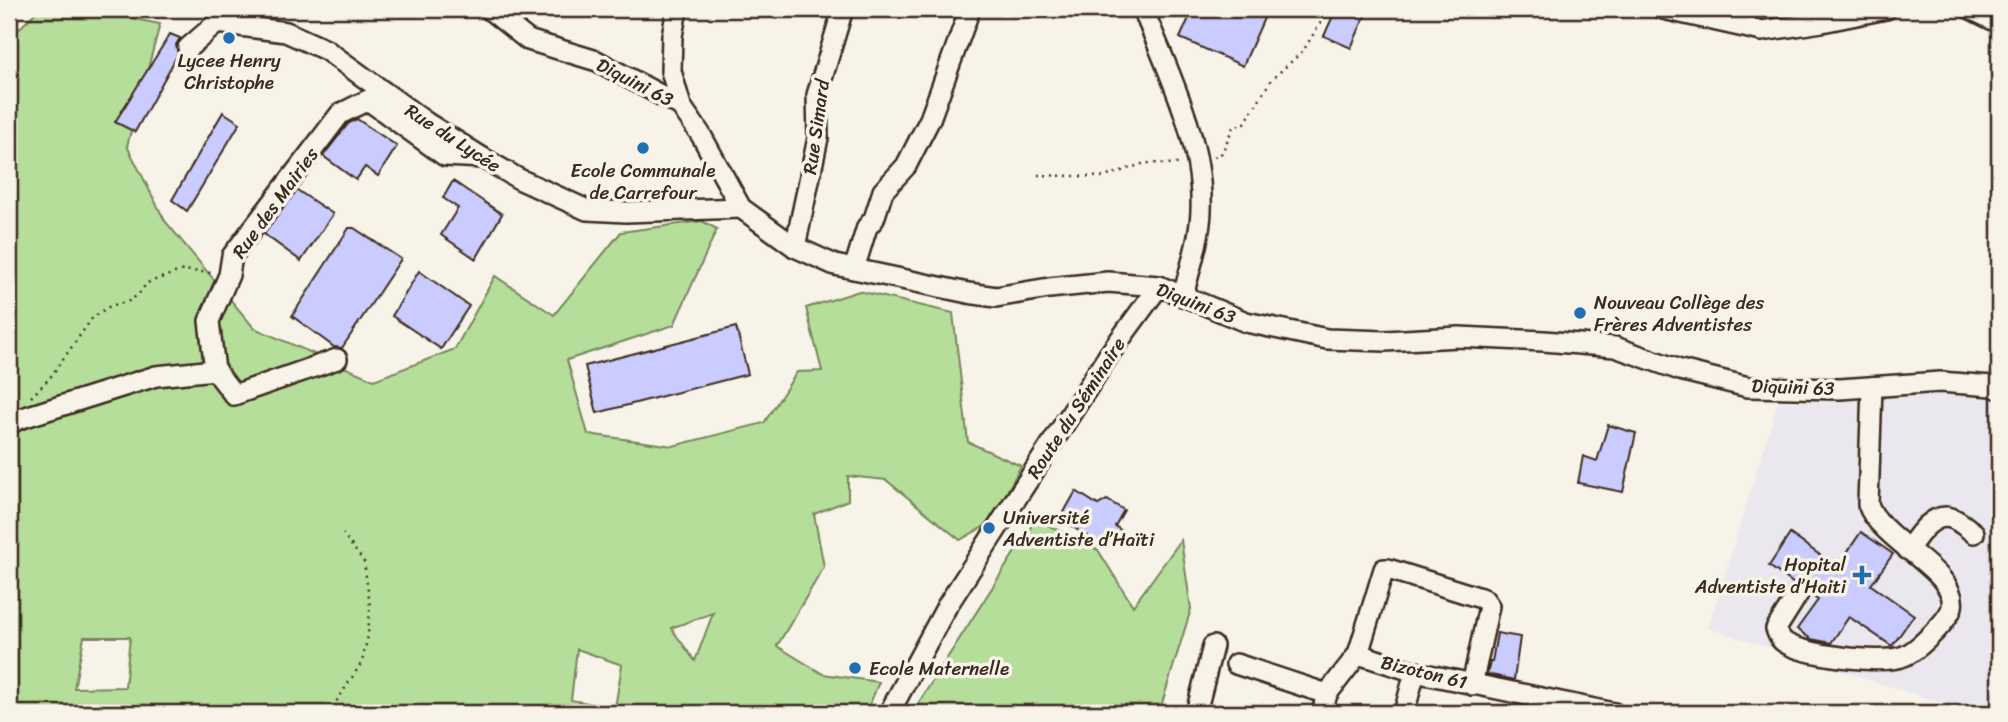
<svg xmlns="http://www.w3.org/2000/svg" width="2008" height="722" viewBox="0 0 2008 722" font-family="Sriracha,sans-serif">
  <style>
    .built { fill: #eae7ef }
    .green { fill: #b5de9a; stroke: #78845c; stroke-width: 2; fill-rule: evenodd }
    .building { fill: #cacbfe; stroke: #3b2a1e; stroke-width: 2 }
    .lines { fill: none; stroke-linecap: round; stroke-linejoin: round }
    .minor-casing { stroke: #3b2a1e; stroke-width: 24 }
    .path { stroke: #3b2a1e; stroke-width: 2.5; stroke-dasharray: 2 5; stroke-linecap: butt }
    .minor { stroke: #f7f3e8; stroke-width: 19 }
    .poi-dot { fill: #1f6fb2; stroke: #f7f3e8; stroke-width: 2.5 }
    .labels { text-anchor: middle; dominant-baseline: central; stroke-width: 7; stroke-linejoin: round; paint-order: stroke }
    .poi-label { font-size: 19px; fill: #3b2a1e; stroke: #f7f3e8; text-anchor: start }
    .street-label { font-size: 19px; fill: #3b2a1e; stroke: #f7f3e8 }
  </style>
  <rect width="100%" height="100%" fill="#f7f3e8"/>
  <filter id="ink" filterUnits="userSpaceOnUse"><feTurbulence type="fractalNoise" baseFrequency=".0143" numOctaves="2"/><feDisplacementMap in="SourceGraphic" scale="14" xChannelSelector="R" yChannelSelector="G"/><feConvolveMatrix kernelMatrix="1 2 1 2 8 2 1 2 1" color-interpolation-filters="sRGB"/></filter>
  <g filter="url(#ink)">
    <polygon class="built" points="1940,394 1999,400 1999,713 1980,713 1916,695 1708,628 1778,402"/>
    <g class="green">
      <path d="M39,9H83L160,24L127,146L165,221L254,328L374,380L455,349L495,276L554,315L621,232L702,221L717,229L674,325L567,360L588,434L673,446L764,423L797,372L822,371L806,308L859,291L953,313L968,442L1021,466L990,523L960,540L886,480L848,476V500L814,514L824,567L777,646L823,674L879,682L866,713H9V321L15,315L9,279V39ZM713,613L695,661L671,628ZM84,637H130L125,687L74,688ZM577,649L622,665L615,708L571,700Z"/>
      <polygon points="1036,519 1098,550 1133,606 1181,540 1191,609 1159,713 912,713"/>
    </g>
    <g class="building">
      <polygon points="1193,9 1268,9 1243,66 1180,38"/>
      <polygon points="1336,9 1368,9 1351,48 1324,36"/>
      <polygon points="170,34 180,38 176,45 178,54 135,132 115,122"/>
      <polygon points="223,112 240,123 187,211 172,200"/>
      <polygon points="357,119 397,146 378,176 365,167 356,180 323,156 348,124"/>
      <polygon points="453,181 502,214 476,259 441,235 458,208 443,198"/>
      <polygon points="297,190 333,214 301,261 264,234"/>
      <polygon points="349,228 354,228 401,259 342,348 334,347 292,316"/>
      <polygon points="419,271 469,306 441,349 392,316"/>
      <polygon points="736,327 748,374 597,413 585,366"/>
      <polygon points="1608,425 1636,433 1623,492 1578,483 1583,456 1597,461"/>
      <polygon points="1076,491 1098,505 1107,500 1124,510 1115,526 1122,531 1114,542 1105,539 1100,544 1060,519"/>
      <polygon points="1861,532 1893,554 1871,585 1914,615 1892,646 1849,617 1831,643 1811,639 1797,629 1818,600 1810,595 1805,584 1793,583 1769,566 1790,534 1837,567"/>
      <polygon points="1497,633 1520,637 1514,680 1487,674 1490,662 1492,662"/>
    </g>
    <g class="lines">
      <defs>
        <g id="minor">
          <polyline points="489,9 528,40 597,61 681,106 701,135 741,208 795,247 835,265 968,293 996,297 1049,288 1108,282 1159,286 1246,322 1327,339 1385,341 1459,337 1544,341 1615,347 1680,370 1748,387 1840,389 1940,382 1992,386 1999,389"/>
          <polyline points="677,9 672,36 671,71 681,106"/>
          <path d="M1143,9C1168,71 1204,143 1201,211C1200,239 1190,268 1183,296"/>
          <polyline points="1663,9 1762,31 1822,22 1886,9"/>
          <polyline points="1971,9 1999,23"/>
          <polyline points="188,48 217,23 286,32 326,50 427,123 483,158 519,179 587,210 626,212 741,208"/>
          <polyline points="795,247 818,138 817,95 843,9"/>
          <polyline points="854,269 867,227 874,219 883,191 906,166 930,119 970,9"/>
          <polyline points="215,370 234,395 337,359"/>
          <polyline points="9,424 19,419 156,376 215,370 209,321 229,275 232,256 340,114 368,100 445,156 483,158"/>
          <path d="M1908,550C1917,537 1932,512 1951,518C1959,520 1968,529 1974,533"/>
          <path d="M1798,594L1776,629C1778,634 1779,639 1784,642C1802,655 1883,665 1904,656C1917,651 1949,620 1952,607C1959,572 1880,541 1868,504L1872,387"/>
          <polyline points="1358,654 1415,672 1614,713"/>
          <polyline points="1236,664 1327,694"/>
          <polyline points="889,713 947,606 1110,353 1159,286"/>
          <polyline points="1196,713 1213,646"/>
          <polyline points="1322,713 1327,694 1358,654 1384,569 1388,569 1484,599 1489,606 1472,685"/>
          <polyline points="1404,713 1415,672"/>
        </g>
      </defs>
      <use href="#minor" class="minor-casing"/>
      <g class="path">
        <polyline points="1214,157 1222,153 1233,127 1245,123 1271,80 1303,51 1329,9"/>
        <polyline points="1038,175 1104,177 1145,163 1181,164"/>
        <polyline points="31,397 49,379 93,317 110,306 129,301 138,295 147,283 183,270 212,273"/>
        <polyline points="329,713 362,662 368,636 370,606 364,562 343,534"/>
      </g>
      <use href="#minor" class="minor"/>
    </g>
  </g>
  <g class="poi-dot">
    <circle cx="229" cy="38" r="7"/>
    <circle cx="643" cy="148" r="7"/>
    <circle cx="1580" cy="313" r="7"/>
    <circle cx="989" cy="528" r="7"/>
    <path d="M1858.5 564.5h7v7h7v7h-7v7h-7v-7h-7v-7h7z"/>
    <circle cx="855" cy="668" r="7"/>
  </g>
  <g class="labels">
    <g class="poi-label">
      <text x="229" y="60" text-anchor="middle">Lycee Henry<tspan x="229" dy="22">Christophe</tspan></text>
      <text x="643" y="170" text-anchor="middle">Ecole Communale<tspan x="643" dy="22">de Carrefour</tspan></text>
      <text x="1594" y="302">Nouveau Collège des<tspan x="1594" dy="22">Frères Adventistes</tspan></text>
      <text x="1003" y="517">Université<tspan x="1003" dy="22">Adventiste d’Haïti</tspan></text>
      <text x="1846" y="564" text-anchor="end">Hopital<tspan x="1846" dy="22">Adventiste d’Haiti</tspan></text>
      <text x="869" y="668">Ecole Maternelle</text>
    </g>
    <g class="street-label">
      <text transform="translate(635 82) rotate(27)">Diquini 63</text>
      <text transform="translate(816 127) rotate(-82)">Rue Simard</text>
      <text transform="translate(453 138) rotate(33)">Rue du Lycée</text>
      <text transform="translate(275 203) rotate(-54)">Rue des Mairies</text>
      <text transform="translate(1196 303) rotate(21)">Diquini 63</text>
      <text transform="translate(1793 387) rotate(2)">Diquini 63</text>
      <text transform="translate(1076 408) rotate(-57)">Route du Séminaire</text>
      <text transform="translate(1424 672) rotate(14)">Bizoton 61</text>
    </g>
  </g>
  <rect width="2008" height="722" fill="none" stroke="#f7f3e8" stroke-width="35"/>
  <rect x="18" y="18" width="1973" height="687" fill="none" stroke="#3b2a1e" stroke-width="2.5" filter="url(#ink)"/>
</svg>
